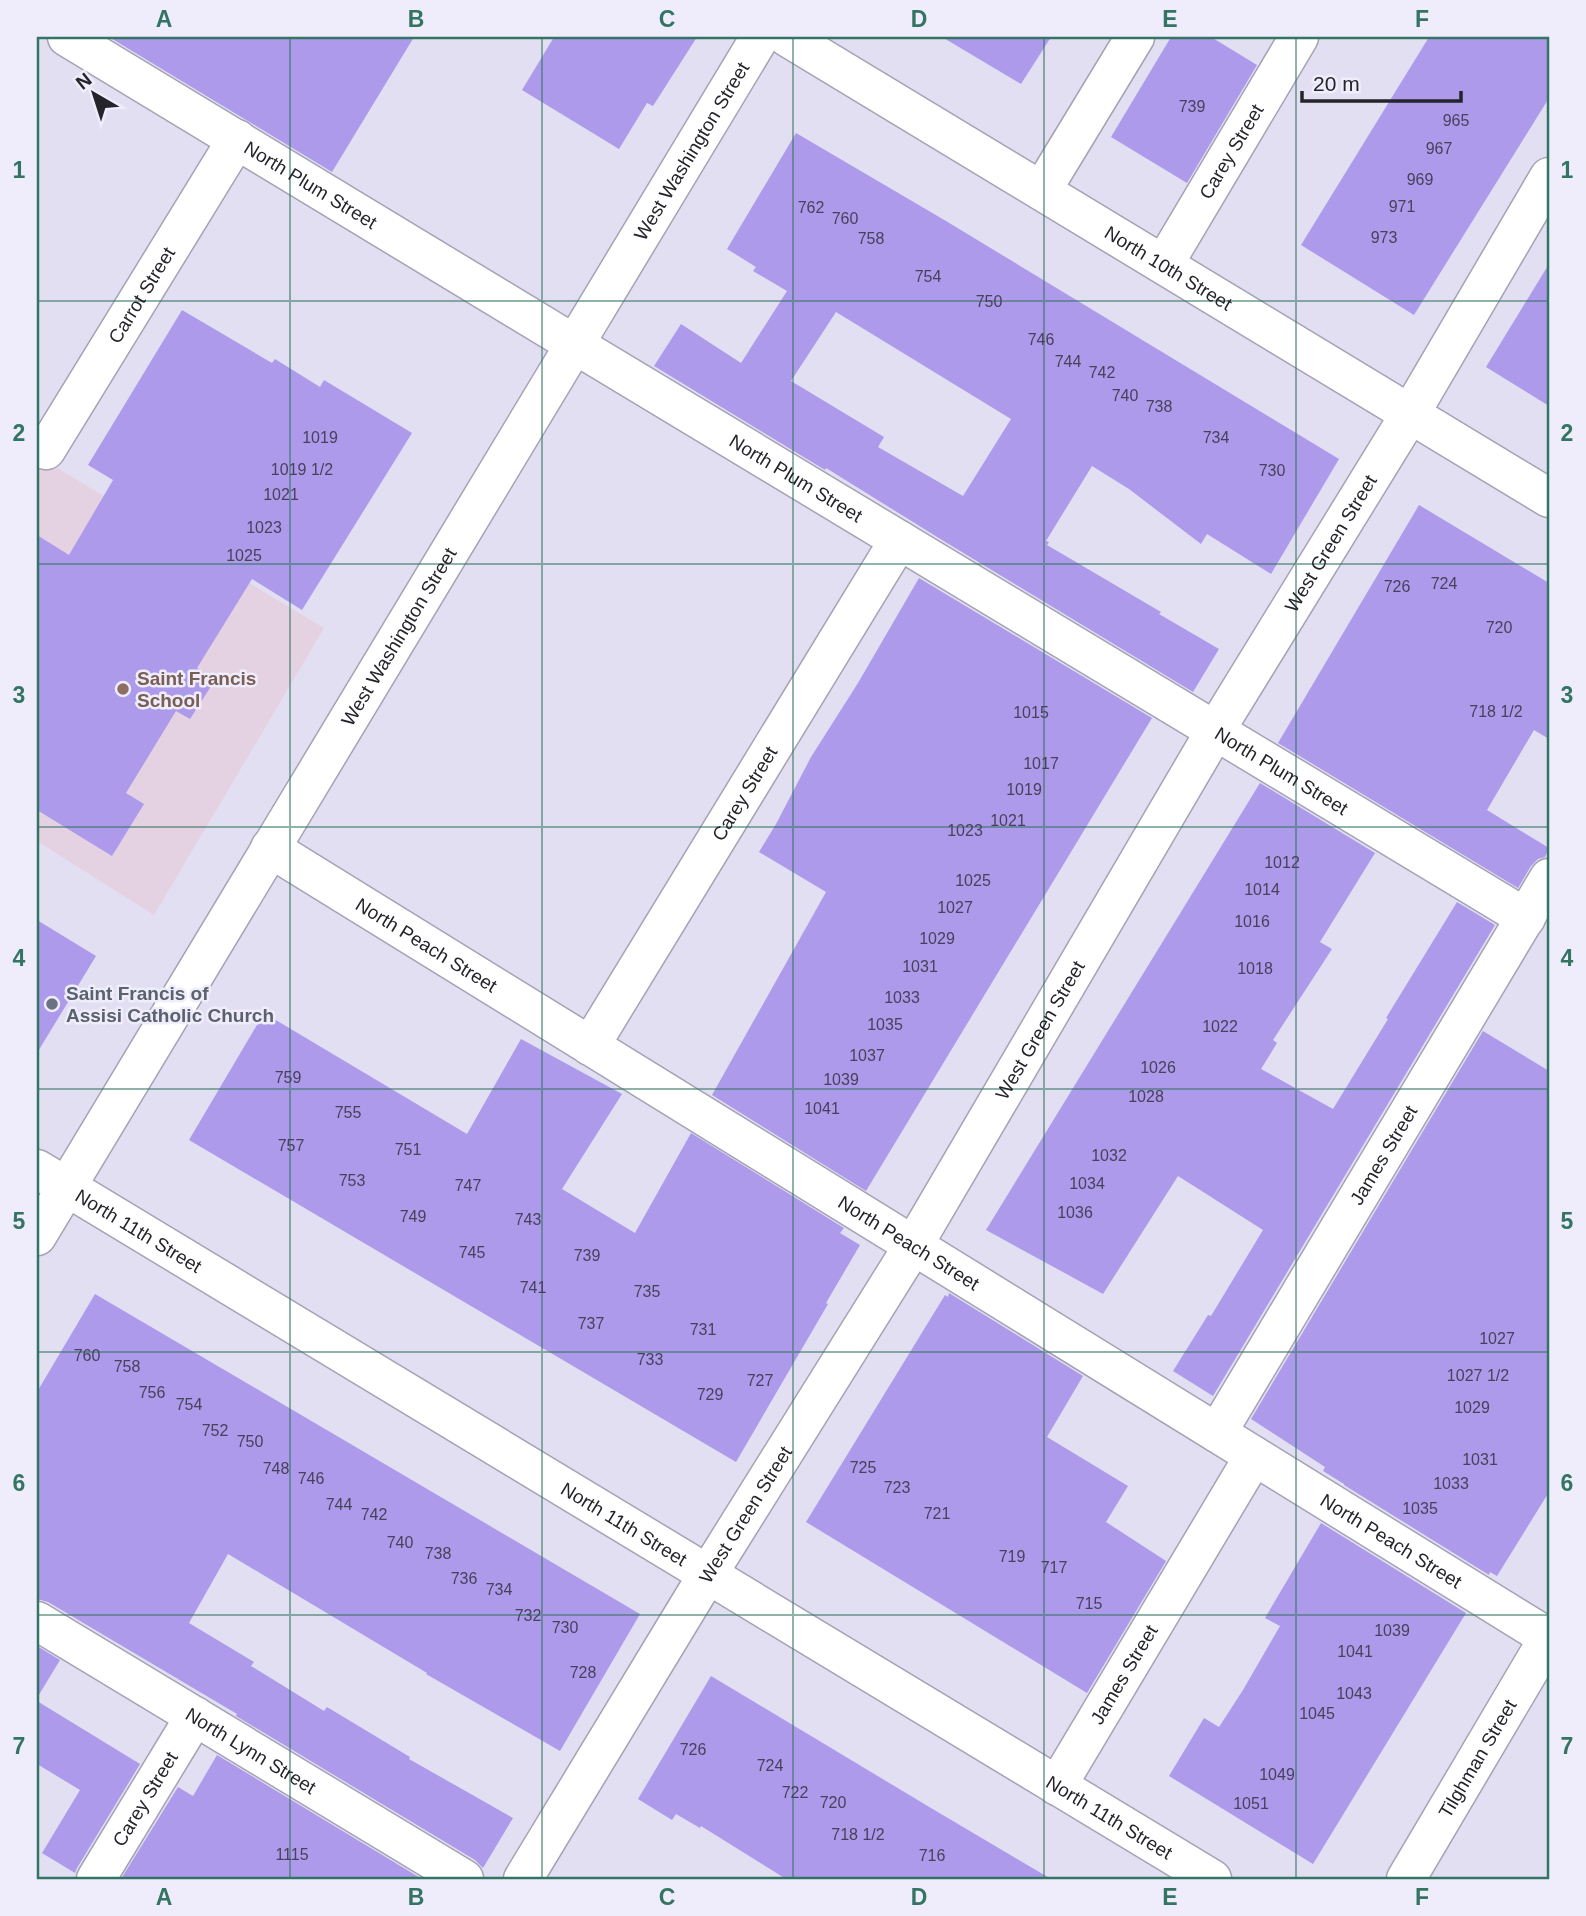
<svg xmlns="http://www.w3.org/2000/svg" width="1586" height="1916" viewBox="0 0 1586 1916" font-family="Arial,sans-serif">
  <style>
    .education { fill: #e4d1e2 }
    .building { fill: #ad9aeb; fill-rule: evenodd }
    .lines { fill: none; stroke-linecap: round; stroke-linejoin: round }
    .minor-casing { stroke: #a5a2b4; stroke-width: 41 }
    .major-casing { stroke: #a5a2b4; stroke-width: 41 }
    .minor { stroke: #fff; stroke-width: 38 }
    .major { stroke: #fff; stroke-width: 38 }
    .grid { fill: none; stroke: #347463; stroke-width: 2; stroke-opacity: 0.55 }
    .education-dot { fill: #8d6e63; stroke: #efedfc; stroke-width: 2.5 }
    .worship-dot { fill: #6b7280; stroke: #efedfc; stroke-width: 2.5 }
    .labels { text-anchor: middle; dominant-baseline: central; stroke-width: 5; stroke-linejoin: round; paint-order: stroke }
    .number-label { font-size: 16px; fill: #47425b }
    .street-label { font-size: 19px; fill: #25242b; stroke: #efedfc }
    .education-label { font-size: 19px; font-weight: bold; fill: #785e54; stroke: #efedfc; text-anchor: start }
    .worship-label { font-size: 19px; font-weight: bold; fill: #5b616d; stroke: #efedfc; text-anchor: start }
    .neatline { fill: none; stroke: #347463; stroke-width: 2.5 }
    .grid-label { font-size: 23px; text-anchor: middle; font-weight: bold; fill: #347463 }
  </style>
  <rect width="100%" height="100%" fill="#e2dff2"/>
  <polygon class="education" points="37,456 324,628 154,915 37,841"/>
  <g class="building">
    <polygon points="109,37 414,37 332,172"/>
    <polygon points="554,37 697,37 653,106 647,103 619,149 522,90"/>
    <polygon points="942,37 1051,37 1021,84"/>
    <polygon points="1171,37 1211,37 1257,65 1187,183 1111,137"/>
    <polygon points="1429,37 1549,37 1549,98 1414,315 1301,245"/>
    <path d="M796,133L946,221L1339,459L1271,574L1207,534L1201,544L1129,489L1092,466L1046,541L1049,542L1047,545L1161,612L1159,614L1219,649L1193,692L942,540L826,468L825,470L654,366L681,324L741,363L787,291L753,271L756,267L727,249ZM836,312L1011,419L963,496L878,447L884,437L791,381Z"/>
    <polygon points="1549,264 1549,406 1486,367"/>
    <polygon points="182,310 272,363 275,359 320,387 324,380 412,433 302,610 252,579 197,668 215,680 190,719 176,711 126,793 144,804 112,856 37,810 37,535 69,555 113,480 88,465"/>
    <polygon points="1419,505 1549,583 1549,739 1534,730 1487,810 1549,848 1545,857 1538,859 1531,866 1518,888 1278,743"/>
    <polygon points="919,578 1152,718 866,1191 712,1095 826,892 759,852 776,824 811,757 858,683"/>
    <polygon points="1260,783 1375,853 1320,942 1332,949 1273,1040 1277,1043 1261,1069 1333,1109 1388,1019 1386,1018 1457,902 1495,925 1213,1396 1173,1371 1208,1315 1211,1316 1263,1230 1178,1176 1103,1294 986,1230"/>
    <polygon points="37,920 96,956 37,1053"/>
    <polygon points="264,1013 467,1134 521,1039 622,1094 562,1189 635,1233 691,1133 844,1228 840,1233 860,1245 826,1303 828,1304 736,1462 189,1140"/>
    <polygon points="1483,1031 1549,1071 1549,1492 1497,1576 1490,1572 1489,1575 1344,1485 1344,1484 1323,1471 1325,1467 1251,1419"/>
    <polygon points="949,1293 1083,1376 1047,1437 1128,1486 1106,1522 1166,1561 1087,1693 806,1522 945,1295 948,1297"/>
    <polygon points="95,1294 640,1614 560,1751 426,1674 427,1673 228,1554 189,1623 254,1662 251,1666 324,1711 327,1707 410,1757 409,1759 513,1818 483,1868 475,1860 236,1716 237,1714 48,1602 37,1599 37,1392"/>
    <polygon points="1321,1523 1466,1613 1313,1864 1169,1776 1204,1718 1219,1727 1243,1690 1280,1626 1265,1618"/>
    <polygon points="37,1646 60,1660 37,1698"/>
    <polygon points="711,1676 936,1811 1051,1879 786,1879 701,1826 700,1828 676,1814 672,1820 638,1799"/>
    <polygon points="37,1701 140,1764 77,1868 75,1873 42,1853 80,1790 37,1764"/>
    <polygon points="217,1755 422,1879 121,1879 178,1787 193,1796"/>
  </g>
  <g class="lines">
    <defs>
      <g id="minor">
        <path id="s1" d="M67,37L574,344L1526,918"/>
        <path id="s2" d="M787,37L1549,498"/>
        <polyline points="1042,190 1135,37"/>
        <path id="s3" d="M1164,264L1299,37"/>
        <path id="s4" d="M46,450L237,139"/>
        <path id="s5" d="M270,848L1549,1638"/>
        <path id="s6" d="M590,1046L899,540"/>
        <path id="s7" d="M37,1169L1212,1879"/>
        <path id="s8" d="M37,1236L760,37"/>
        <path id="s9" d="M1217,1433L1549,878"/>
        <path id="s10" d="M37,1621L464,1879"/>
        <path id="s11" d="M1057,1786L1254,1456"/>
        <path id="s12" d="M96,1879L195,1716"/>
        <path id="s13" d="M523,1879L708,1574L913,1246L1215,731L1410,414L1549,177"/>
      </g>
      <g id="major">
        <path id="s14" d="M1406,1879L1549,1637"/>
      </g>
    </defs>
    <use href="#minor" class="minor-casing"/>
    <use href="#major" class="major-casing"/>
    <use href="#minor" class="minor"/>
    <use href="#major" class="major"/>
  </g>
  <path class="grid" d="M290,37V1879M542,37V1879M793,37V1879M1044,37V1879M1296,37V1879M37,301H1549M37,564H1549M37,827H1549M37,1089H1549M37,1352H1549M37,1615H1549"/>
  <circle class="education-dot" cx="123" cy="689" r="7"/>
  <circle class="worship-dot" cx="52" cy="1004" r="7"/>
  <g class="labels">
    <g class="number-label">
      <text x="1192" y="106">739</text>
      <text x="1456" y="120">965</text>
      <text x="1439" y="148">967</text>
      <text x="1420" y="179">969</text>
      <text x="1402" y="206">971</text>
      <text x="811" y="207">762</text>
      <text x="845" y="218">760</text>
      <text x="1384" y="237">973</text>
      <text x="871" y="238">758</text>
      <text x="928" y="276">754</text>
      <text x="989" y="301">750</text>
      <text x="1041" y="339">746</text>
      <text x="1068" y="361">744</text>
      <text x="1102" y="372">742</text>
      <text x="1125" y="395">740</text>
      <text x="1159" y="406">738</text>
      <text x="320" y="437">1019</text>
      <text x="1216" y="437">734</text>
      <text x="302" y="469">1019 1/2</text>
      <text x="1272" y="470">730</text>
      <text x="281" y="494">1021</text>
      <text x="264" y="527">1023</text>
      <text x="244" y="555">1025</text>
      <text x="1444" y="583">724</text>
      <text x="1397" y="586">726</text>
      <text x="1499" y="627">720</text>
      <text x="1496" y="711">718 1/2</text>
      <text x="1031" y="712">1015</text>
      <text x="1041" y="763">1017</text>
      <text x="1024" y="789">1019</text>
      <text x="1008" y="820">1021</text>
      <text x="965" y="830">1023</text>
      <text x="1282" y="862">1012</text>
      <text x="973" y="880">1025</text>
      <text x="1262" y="889">1014</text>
      <text x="955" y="907">1027</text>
      <text x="1252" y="921">1016</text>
      <text x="937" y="938">1029</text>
      <text x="920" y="966">1031</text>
      <text x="1255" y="968">1018</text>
      <text x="902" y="997">1033</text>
      <text x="885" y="1024">1035</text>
      <text x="1220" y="1026">1022</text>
      <text x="867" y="1055">1037</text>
      <text x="1158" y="1067">1026</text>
      <text x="288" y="1077">759</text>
      <text x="841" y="1079">1039</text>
      <text x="1146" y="1096">1028</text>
      <text x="822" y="1108">1041</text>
      <text x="348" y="1112">755</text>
      <text x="291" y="1145">757</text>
      <text x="408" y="1149">751</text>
      <text x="1109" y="1155">1032</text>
      <text x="352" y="1180">753</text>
      <text x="1087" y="1183">1034</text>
      <text x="468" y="1185">747</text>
      <text x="1075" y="1212">1036</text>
      <text x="413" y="1216">749</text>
      <text x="528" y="1219">743</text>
      <text x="472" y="1252">745</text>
      <text x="587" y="1255">739</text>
      <text x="533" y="1287">741</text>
      <text x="647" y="1291">735</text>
      <text x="591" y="1323">737</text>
      <text x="703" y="1329">731</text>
      <text x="1497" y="1338">1027</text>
      <text x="87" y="1355">760</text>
      <text x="650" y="1359">733</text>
      <text x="127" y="1366">758</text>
      <text x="1478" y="1375">1027 1/2</text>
      <text x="760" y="1380">727</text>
      <text x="152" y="1392">756</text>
      <text x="710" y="1394">729</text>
      <text x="189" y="1404">754</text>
      <text x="1472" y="1407">1029</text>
      <text x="215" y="1430">752</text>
      <text x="250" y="1441">750</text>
      <text x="1480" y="1459">1031</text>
      <text x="863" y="1467">725</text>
      <text x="276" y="1468">748</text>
      <text x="311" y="1478">746</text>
      <text x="1451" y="1483">1033</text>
      <text x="897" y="1487">723</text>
      <text x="339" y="1504">744</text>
      <text x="1420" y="1508">1035</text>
      <text x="937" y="1513">721</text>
      <text x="374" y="1514">742</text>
      <text x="400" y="1542">740</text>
      <text x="438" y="1553">738</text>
      <text x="1012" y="1556">719</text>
      <text x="1054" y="1567">717</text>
      <text x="464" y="1578">736</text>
      <text x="499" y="1589">734</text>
      <text x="1089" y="1603">715</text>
      <text x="528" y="1615">732</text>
      <text x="565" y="1627">730</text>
      <text x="1392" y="1630">1039</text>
      <text x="1355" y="1651">1041</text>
      <text x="583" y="1672">728</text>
      <text x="1354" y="1693">1043</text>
      <text x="1317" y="1713">1045</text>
      <text x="693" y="1749">726</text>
      <text x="770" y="1765">724</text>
      <text x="1277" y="1774">1049</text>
      <text x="795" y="1792">722</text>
      <text x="833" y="1802">720</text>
      <text x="1251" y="1803">1051</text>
      <text x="858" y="1834">718 1/2</text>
      <text x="292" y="1854">1115</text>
      <text x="932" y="1855">716</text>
    </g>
    <g class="street-label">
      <text stroke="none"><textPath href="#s3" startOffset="131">Carey Street</textPath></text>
      <text stroke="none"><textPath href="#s8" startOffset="1267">West Washington Street</textPath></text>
      <text stroke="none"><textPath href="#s1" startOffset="285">North Plum Street</textPath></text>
      <text stroke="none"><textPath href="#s2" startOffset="446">North 10th Street</textPath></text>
      <text stroke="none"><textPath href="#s4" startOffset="182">Carrot Street</textPath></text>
      <text stroke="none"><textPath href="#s1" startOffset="852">North Plum Street</textPath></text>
      <text stroke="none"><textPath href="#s13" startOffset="1561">West Green Street</textPath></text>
      <text stroke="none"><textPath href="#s8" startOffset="700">West Washington Street</textPath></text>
      <text stroke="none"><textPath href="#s1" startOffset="1419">North Plum Street</textPath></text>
      <text stroke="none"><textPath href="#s6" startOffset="296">Carey Street</textPath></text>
      <text stroke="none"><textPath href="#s5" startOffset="184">North Peach Street</textPath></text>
      <text stroke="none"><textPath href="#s13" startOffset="994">West Green Street</textPath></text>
      <text stroke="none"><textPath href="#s9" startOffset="324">James Street</textPath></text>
      <text stroke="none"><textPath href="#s7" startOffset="119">North 11th Street</textPath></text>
      <text stroke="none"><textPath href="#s5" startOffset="751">North Peach Street</textPath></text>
      <text stroke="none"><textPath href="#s13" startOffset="427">West Green Street</textPath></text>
      <text stroke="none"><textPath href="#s7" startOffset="686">North 11th Street</textPath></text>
      <text stroke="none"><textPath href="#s5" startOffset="1318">North Peach Street</textPath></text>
      <text stroke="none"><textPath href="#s11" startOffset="130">James Street</textPath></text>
      <text stroke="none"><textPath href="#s10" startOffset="250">North Lynn Street</textPath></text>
      <text stroke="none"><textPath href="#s14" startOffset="140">Tilghman Street</textPath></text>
      <text stroke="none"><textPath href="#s12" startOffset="94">Carey Street</textPath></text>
      <text stroke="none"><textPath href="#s7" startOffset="1253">North 11th Street</textPath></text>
    </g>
    <g class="education-label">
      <text x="137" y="678">Saint Francis<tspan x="137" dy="22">School</tspan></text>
    </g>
    <g class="worship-label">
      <text x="66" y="993">Saint Francis of<tspan x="66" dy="22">Assisi Catholic Church</tspan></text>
    </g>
  </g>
  <rect width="1586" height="1916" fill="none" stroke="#efedfc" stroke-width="77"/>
  <g transform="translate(94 94) rotate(321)" stroke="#efedfc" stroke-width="5" paint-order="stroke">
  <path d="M0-5L12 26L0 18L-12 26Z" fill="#25242b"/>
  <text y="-10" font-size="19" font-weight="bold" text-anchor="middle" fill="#25242b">N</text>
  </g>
  <path d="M1302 91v10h159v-10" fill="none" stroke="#25242b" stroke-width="3.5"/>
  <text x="1313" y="91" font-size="21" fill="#25242b" stroke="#efedfc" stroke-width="5" paint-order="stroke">20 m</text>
  <rect x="38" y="38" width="1510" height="1840" class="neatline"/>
  <g class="grid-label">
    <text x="164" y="27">A</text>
    <text x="416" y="27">B</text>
    <text x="667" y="27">C</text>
    <text x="919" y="27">D</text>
    <text x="1170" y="27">E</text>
    <text x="1422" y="27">F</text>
    <text x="19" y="178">1</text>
    <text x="1567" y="178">1</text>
    <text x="19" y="441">2</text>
    <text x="1567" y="441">2</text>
    <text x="19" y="703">3</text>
    <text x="1567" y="703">3</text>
    <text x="19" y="966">4</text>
    <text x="1567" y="966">4</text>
    <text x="19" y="1229">5</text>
    <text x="1567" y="1229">5</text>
    <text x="19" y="1491">6</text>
    <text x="1567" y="1491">6</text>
    <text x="19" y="1754">7</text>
    <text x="1567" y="1754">7</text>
    <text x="164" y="1905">A</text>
    <text x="416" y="1905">B</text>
    <text x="667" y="1905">C</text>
    <text x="919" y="1905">D</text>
    <text x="1170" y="1905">E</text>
    <text x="1422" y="1905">F</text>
  </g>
</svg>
